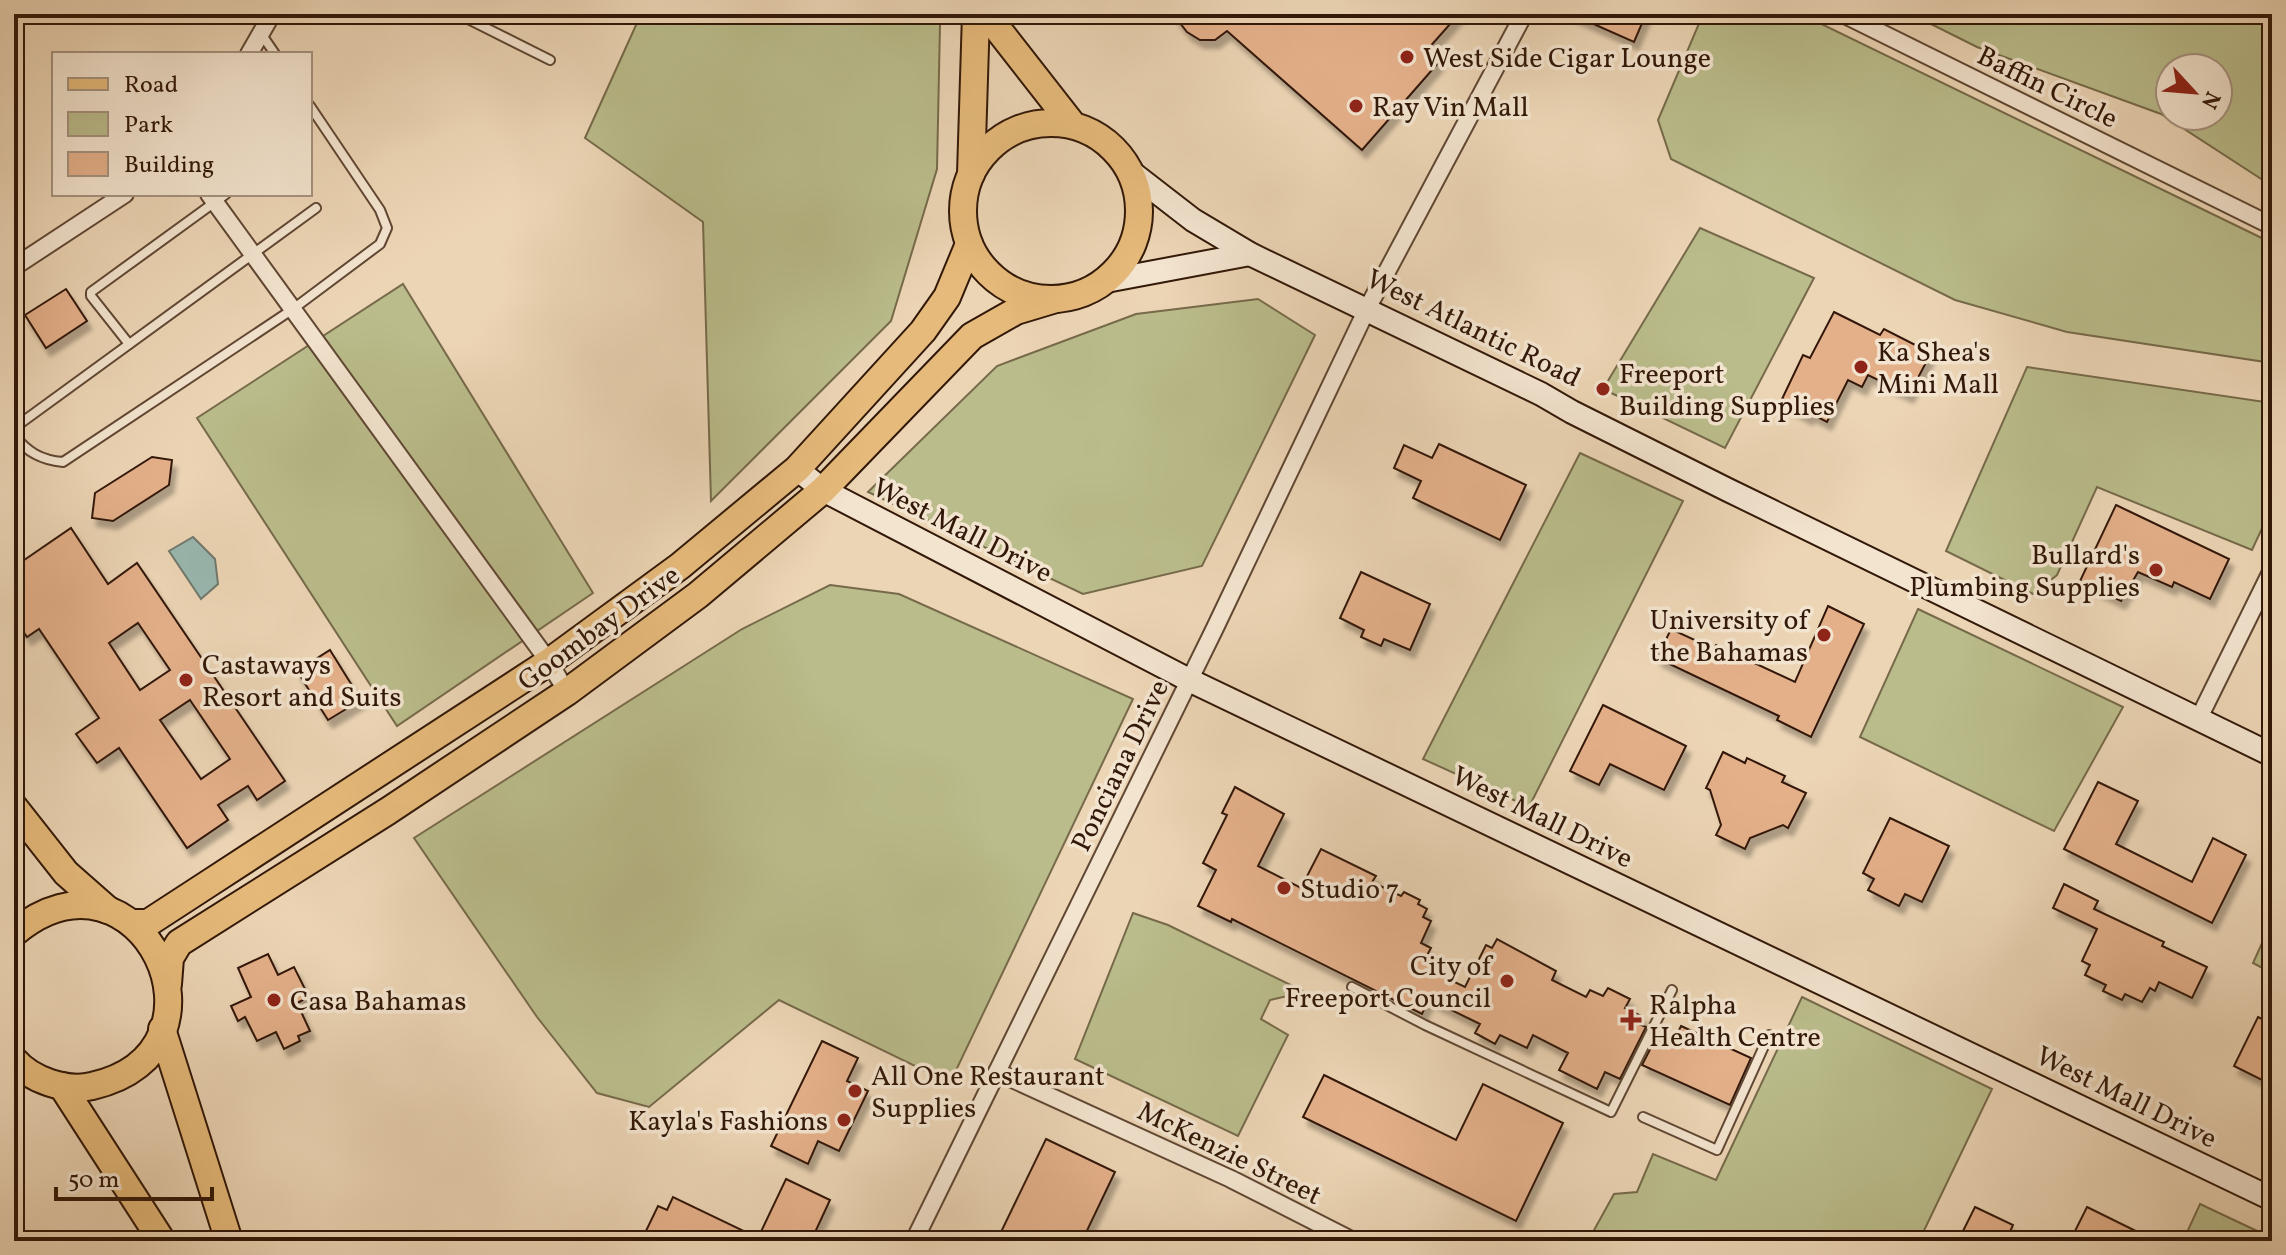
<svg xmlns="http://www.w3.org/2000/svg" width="2286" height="1255" font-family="Vollkorn,serif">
	<defs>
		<filter id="shadow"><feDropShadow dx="4.5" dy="8" stdDeviation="2" flood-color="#0004"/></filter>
	</defs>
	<rect width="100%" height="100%" fill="#ecd5b5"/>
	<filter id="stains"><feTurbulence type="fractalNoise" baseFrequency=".0025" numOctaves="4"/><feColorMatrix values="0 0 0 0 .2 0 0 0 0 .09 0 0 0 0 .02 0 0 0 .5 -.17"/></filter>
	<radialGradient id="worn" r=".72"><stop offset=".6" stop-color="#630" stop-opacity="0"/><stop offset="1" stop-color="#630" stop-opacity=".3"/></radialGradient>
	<g fill="#babc8b" stroke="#766a4a" stroke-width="2" fill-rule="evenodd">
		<polygon points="641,14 936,14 940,25 937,169 891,321 711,501 703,222 585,138"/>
		<polygon points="1703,14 1801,14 2272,243 2272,363 2067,332 1955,300 1671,159 1658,120"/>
		<path d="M1911 14H2272V186L2161 114 1977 47ZM2218 68V116H2170V68Z"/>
		<polygon points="1700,228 1814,278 1725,448 1603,389"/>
		<polygon points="403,284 593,593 397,726 197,418"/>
		<polygon points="1258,299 1315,335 1202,566 1083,594 868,492 997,366 1136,314"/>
		<polygon points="2027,367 2272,403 2272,507 2252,550 2097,487 2057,575 2033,594 1946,551"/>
		<polygon points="1580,453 1683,501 1529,807 1423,759"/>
		<polygon points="830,585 899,594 1133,699 950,1083 779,1000 649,1107 597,1093 537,1017 414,838 742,629"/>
		<polygon points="1918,609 2123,707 2054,831 1860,737"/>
		<polygon points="1133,913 1168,925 1305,992 1270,1000 1261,1019 1288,1035 1238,1136 1075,1059"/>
		<polygon points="2272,921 2272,973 2253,963"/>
		<polygon points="1802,997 1992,1089 1919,1241 1588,1241 1614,1194 1637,1192 1653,1154 1716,1180"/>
		<polygon points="2200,1204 2272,1238 2272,1241 2183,1241"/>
	</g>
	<polygon fill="#99b8b1" stroke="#70786d" stroke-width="2" points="193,537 215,559 218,584 201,599 169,551"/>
	<g fill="#e4b08a" stroke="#321808" stroke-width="2" fill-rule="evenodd" filter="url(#shadow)">
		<polygon points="1173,14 1459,14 1427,50 1439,62 1362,150 1227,31 1215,40 1200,40 1187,32"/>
		<polygon points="1571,14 1646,14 1634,42"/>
		<polygon points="66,289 87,321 46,348 25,315"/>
		<polygon points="1834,312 1880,335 1884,329 1931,353 1909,395 1868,375 1862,387 1848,380 1827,422 1810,413 1808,417 1790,407 1792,404 1782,399 1803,355 1810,358"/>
		<polygon points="1439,444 1526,485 1500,540 1413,498 1421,481 1394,468 1404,445 1432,458"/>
		<polygon points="152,457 172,460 169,485 113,521 92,518 95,493"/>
		<polygon points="2116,505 2229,559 2210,599 2174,582 2172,587 2138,572 2121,601 2080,581"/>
		<path d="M71 528 108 584 137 563 285 781 257 800 248 786 218 805 228 820 187 848 119 748 97 763 76 734 99 718 39 629 27 637 14 618V567ZM138 623 170 670 140 690 109 643ZM190 700 230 759 201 779 160 720Z"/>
		<polygon points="1361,572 1430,604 1410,650 1384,639 1381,646 1361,637 1364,630 1340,618"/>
		<polygon points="1828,606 1864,624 1811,737 1777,720 1779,716 1657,658 1671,629 1714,649 1716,645 1795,682"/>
		<polygon points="330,650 361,700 328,720 297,671"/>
		<polygon points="1603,705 1686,746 1664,790 1610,764 1599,785 1570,771"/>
		<polygon points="1723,752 1745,763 1747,758 1785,776 1782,782 1806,793 1788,828 1783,825 1750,838 1745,849 1716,835 1721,825 1710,790 1706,788"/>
		<polygon points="2098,782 2138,801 2116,844 2192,882 2213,838 2246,855 2212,923 2064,849"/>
		<polygon points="1235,787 1284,814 1258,866 1301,888 1321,849 1376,876 1372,882 1401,896 1404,892 1420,900 1418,904 1427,909 1423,917 1431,921 1421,943 1431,948 1425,959 1436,965 1433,972 1465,987 1486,945 1492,948 1497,939 1556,971 1552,980 1586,997 1590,990 1603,996 1608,988 1630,999 1625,1008 1643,1017 1639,1024 1646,1027 1620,1079 1605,1072 1597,1089 1559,1070 1568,1053 1533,1035 1527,1048 1500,1035 1495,1044 1475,1033 1480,1024 1429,999 1422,1014 1232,919 1231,922 1198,906 1216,870 1203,863 1227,815 1222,813"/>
		<polygon points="1890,818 1949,846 1922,902 1905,894 1899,906 1868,890 1874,879 1863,873"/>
		<polygon points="2064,884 2098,901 2094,909 2164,942 2162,946 2207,967 2192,998 2159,982 2155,991 2150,988 2142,1002 2125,994 2122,1000 2103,991 2106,985 2085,975 2090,965 2082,961 2097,929 2053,908"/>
		<polygon points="268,954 278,975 294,967 309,997 297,1003 310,1031 298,1036 300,1041 284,1049 276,1032 257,1041 245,1017 238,1021 231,1006 251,997 238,968"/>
		<polygon points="2258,1017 2272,1024 2272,1085 2234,1066"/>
		<polygon points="1681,1026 1751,1058 1730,1105 1642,1065 1658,1034 1673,1042"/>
		<polygon points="822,1041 858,1058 847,1081 868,1091 839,1151 818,1141 808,1164 771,1146"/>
		<polygon points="1324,1075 1456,1140 1483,1084 1563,1123 1516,1221 1303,1117"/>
		<polygon points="1046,1139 1115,1172 1082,1241 1019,1241 1001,1232"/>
		<polygon points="786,1179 830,1200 811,1241 657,1241 644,1235 658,1206 667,1210 673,1197 758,1238"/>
		<polygon points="1975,1207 2013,1225 2006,1241 1958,1241"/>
		<polygon points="2087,1207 2156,1241 2086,1241 2073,1235"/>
	</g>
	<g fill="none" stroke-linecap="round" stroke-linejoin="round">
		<defs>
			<g id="lane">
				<polyline points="458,14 550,60"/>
				<polyline points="262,35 275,54"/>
				<polyline points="129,344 91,296 91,292 226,194"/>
				<polyline points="14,428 316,208"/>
				<path d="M14 435C27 452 41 460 63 462L293 309 380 244 387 228 380 210 310 106"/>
				<polyline points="1352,987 1425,1025 1611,1112 1672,990"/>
				<polyline points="1643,1117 1717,1150 1769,1035"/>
			</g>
			<g id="street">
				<polyline points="1843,14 2272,226"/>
				<polyline points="249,54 272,14"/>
				<polyline points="209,194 549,662 567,692"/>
				<polyline points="14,267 125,194"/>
				<polyline points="2198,720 2272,570"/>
				<polyline points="997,1072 1231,1179 1353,1241"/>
				<polyline points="914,1241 1214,630 1367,309 1524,14"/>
			</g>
			<g id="secondary">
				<polyline points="1131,172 1193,220 1250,254 1541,394 1572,412 1728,490 2272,755"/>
				<polyline points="1106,281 1250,254"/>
				<polyline points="797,469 823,490 1189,680 2272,1199"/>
			</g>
			<g id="primary">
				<polyline points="986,14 1072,124"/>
				<circle cx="1051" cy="211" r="88"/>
				<polyline points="971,174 976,14"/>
				<polyline points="14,807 66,873 108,910"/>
				<polyline points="132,923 148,923 208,884 549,662 680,566 797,469 923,331 947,297 969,244"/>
				<path d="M14 933C139 828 246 1051 92 1086 66 1092 31 1080 14 1060"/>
				<polyline points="168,984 170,958 179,943 388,811 567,692 698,595 823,490 972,336 1016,311 1056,299"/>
				<polyline points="162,1029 229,1241"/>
				<polyline points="62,1086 162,1241"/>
			</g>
		</defs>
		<use href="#lane" stroke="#604733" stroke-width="12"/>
		<use href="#street" stroke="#604733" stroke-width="20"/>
		<use href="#secondary" stroke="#321808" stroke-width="26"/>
		<use href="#primary" stroke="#321808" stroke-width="30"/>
		<use href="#lane" stroke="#f3e4cf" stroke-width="8"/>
		<use href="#street" stroke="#f3e4cf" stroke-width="16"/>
		<use href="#secondary" stroke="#f3e4cf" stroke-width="22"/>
		<use href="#primary" stroke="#e6ba7a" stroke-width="26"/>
	</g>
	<g fill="#8f2418" stroke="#f3e4cf" stroke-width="3">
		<circle cx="1407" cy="57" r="8"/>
		<circle cx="1356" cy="106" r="8"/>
		<circle cx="1861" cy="367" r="8"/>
		<circle cx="1603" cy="389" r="8"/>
		<circle cx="2156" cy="570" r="8"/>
		<circle cx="1824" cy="635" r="8"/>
		<circle cx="186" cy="680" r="8"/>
		<circle cx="1284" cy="888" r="8"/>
		<circle cx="1507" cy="981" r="8"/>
		<circle cx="274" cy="1000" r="8"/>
		<path d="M1627 1008h8v8h8v8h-8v8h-8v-8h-8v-8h8z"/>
		<circle cx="855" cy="1091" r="8"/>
		<circle cx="844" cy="1120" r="8"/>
	</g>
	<g text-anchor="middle" stroke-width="7" stroke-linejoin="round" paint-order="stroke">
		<g font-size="28" fill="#321808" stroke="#f3e4cf" text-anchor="start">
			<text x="1423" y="67">West Side Cigar Lounge</text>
			<text x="1372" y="116">Ray Vin Mall</text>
			<text x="1877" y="361">Ka Shea's<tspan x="1877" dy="32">Mini Mall</tspan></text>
			<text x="1619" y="383">Freeport<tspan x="1619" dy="32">Building Supplies</tspan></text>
			<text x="2140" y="564" text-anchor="end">Bullard's<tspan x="2140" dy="32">Plumbing Supplies</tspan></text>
			<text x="1808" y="629" text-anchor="end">University of<tspan x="1808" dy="32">the Bahamas</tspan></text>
			<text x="202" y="674">Castaways<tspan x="202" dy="32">Resort and Suits</tspan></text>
			<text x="1300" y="898">Studio 7</text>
			<text x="1491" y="975" text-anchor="end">City of<tspan x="1491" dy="32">Freeport Council</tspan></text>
			<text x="290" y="1010">Casa Bahamas</text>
			<text x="1649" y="1014">Ralpha<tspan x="1649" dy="32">Health Centre</tspan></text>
			<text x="871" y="1085">All One Restaurant<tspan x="871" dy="32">Supplies</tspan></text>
			<text x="828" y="1130" text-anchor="end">Kayla's Fashions</text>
		</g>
		<g font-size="28" fill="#321808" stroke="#f3e4cf">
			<text transform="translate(2048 86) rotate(26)" y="10">Baffin Circle</text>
			<text transform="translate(1474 327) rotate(26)" y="10">West Atlantic Road</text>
			<text transform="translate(963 529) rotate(27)" y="10">West Mall Drive</text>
			<text transform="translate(598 627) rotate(-36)" y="10">Goombay Drive</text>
			<text transform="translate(1119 765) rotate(-64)" y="10">Ponciana Drive</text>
			<text transform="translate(1543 816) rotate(26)" y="10">West Mall Drive</text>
			<text transform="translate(2127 1096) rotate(26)" y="10">West Mall Drive</text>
			<text transform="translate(1230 1152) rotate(26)" y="10">McKenzie Street</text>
		</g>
	</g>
	<rect width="2286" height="1255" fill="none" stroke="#ecd5b5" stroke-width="48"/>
	<rect x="16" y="16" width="2254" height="1223" fill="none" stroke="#321808" stroke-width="4"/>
	<rect x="24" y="24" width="2238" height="1207" fill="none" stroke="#321808" stroke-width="2"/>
	<rect x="52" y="52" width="260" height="144" fill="#f3e4cf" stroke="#a6927f" stroke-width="2"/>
	<rect x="68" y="78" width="40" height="12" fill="#e6ba7a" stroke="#a6927f" stroke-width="2"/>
	<text x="124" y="92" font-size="24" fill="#321808">Road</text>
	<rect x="68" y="112" width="40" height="24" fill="#babc8b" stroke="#a6927f" stroke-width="2"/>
	<text x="124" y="132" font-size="24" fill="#321808">Park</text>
	<rect x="68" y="152" width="40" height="24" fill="#e4b08a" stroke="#a6927f" stroke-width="2"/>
	<text x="124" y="172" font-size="24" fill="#321808">Building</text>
	<g transform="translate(2194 92) rotate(116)"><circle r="38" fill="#f3e4cf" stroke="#a6927f" stroke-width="2"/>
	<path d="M0-6L14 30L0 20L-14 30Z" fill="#8f2418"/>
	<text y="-12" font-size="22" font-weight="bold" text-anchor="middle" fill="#321808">N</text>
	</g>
	<path d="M56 1187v12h156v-12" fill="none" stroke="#321808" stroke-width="4"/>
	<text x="68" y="1187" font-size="24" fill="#321808" stroke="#f3e4cf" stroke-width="6" paint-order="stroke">50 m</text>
	<rect width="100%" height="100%" filter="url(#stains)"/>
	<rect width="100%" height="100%" fill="url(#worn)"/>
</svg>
